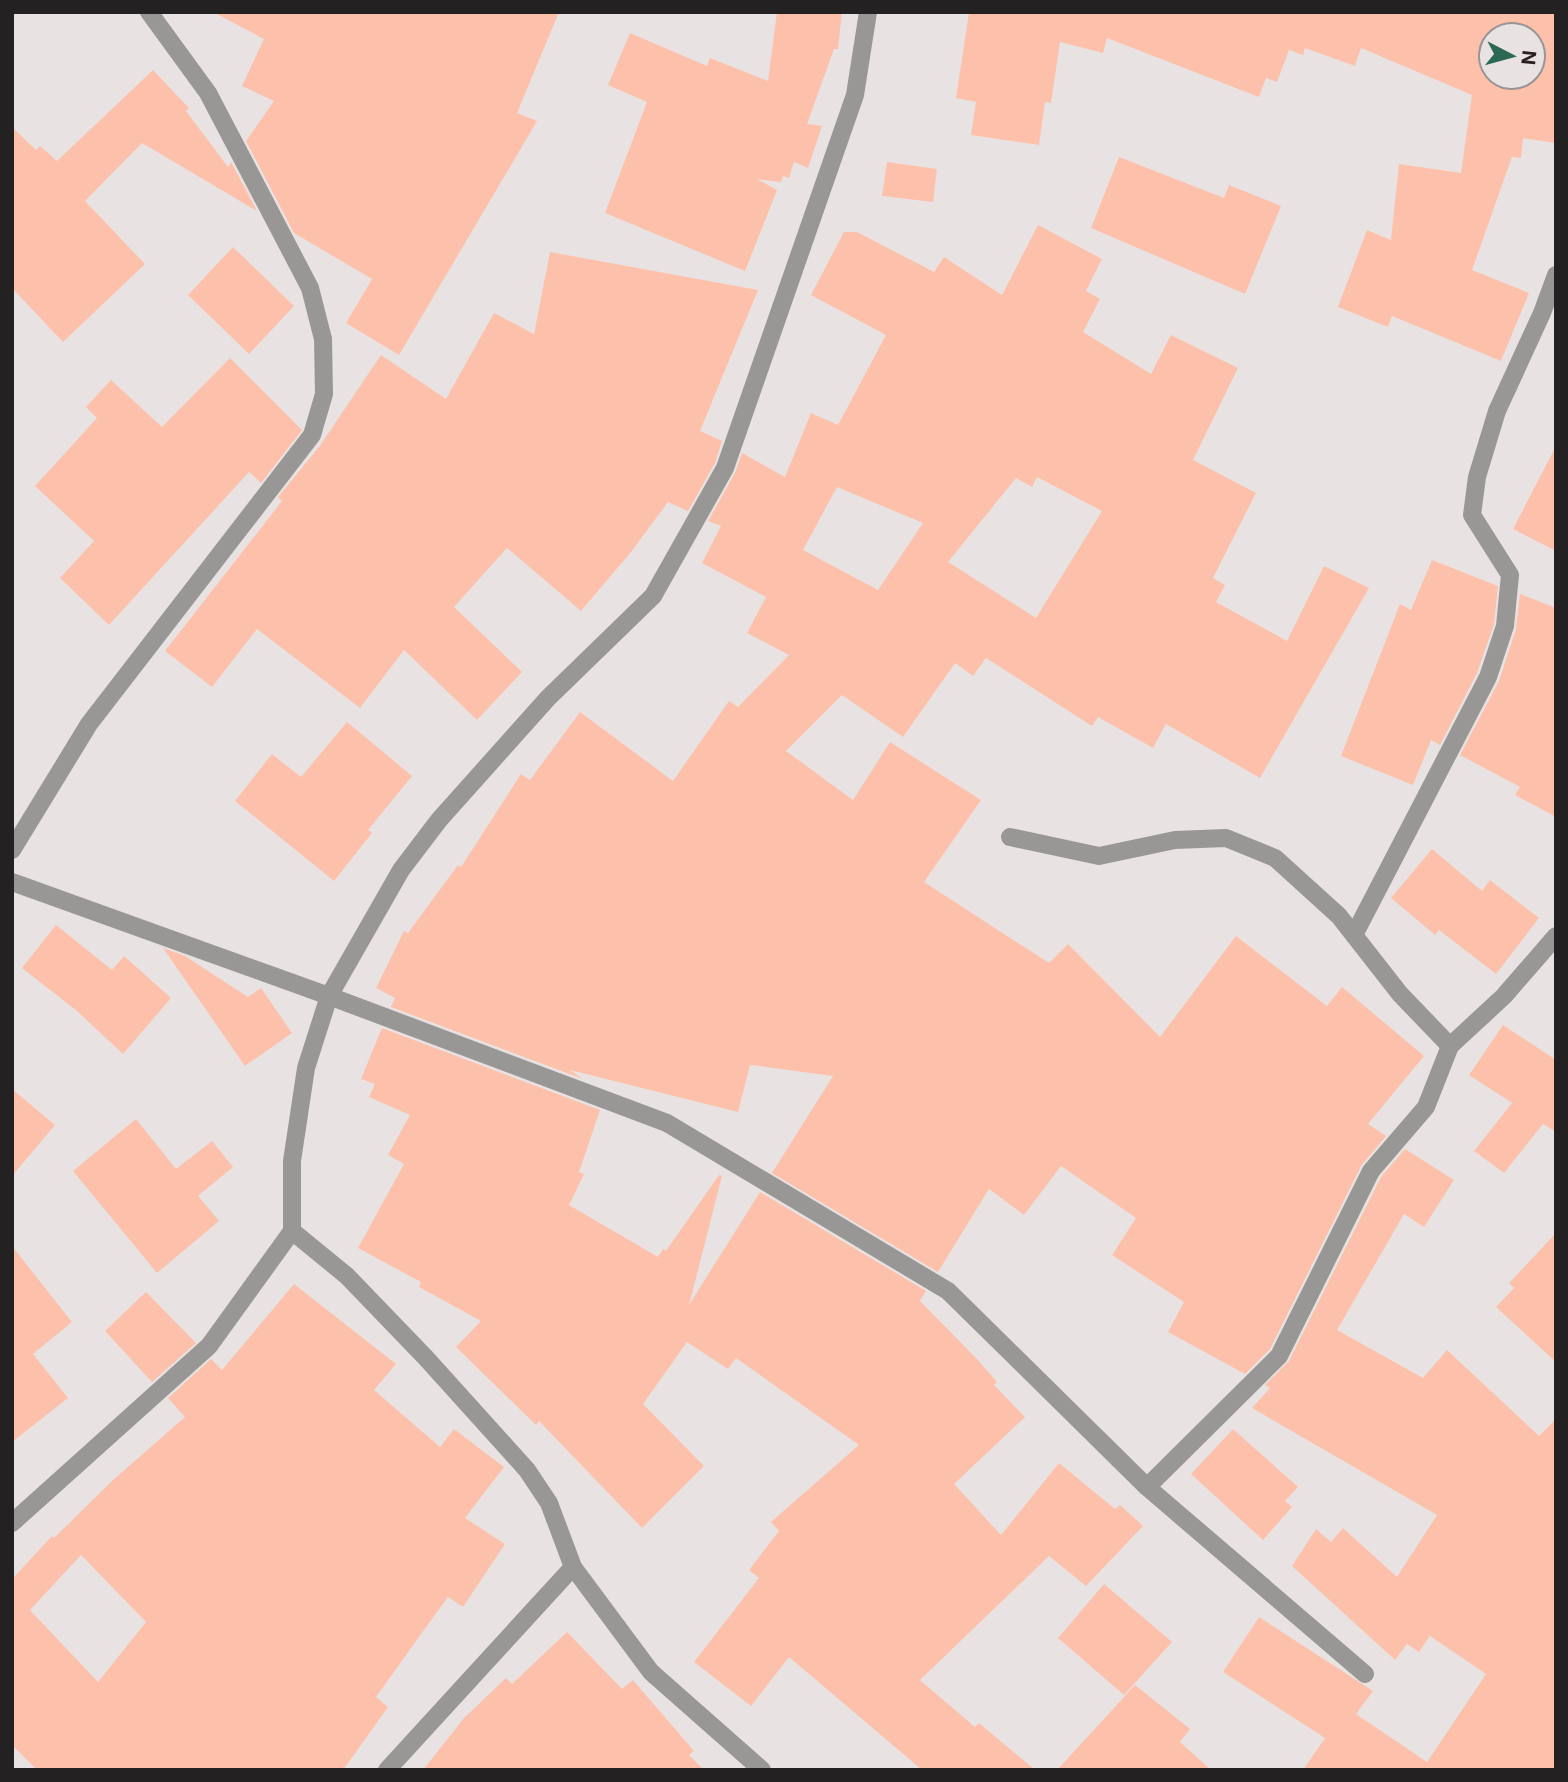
<svg xmlns="http://www.w3.org/2000/svg" width="1568" height="1782" font-family="Inter,sans-serif">
	<rect width="100%" height="100%" fill="#e8e3e2"/>
	<g fill="#fdc1ab" fill-rule="evenodd">
		<polygon points="213,12 559,12 517,113 537,121 399,355 346,323 372,279 294,233 246,141 274,101 242,86 264,39"/>
		<polygon points="777,12 842,12 838,49 834,49 807,124 822,126 808,168 794,162 789,178 783,176 781,182 757,179 777,190 745,271 605,213 647,102 608,85 630,33 707,66 710,58 768,81"/>
		<path d="M969 12H1556V143L1523 138 1521 158 1512 157 1472 270 1529 293 1501 361 1392 316 1388 327 1338 307 1367 230 1391 240 1399 164 1461 173 1472 95 1361 48 1355 66 1305 48 1303 55 1289 50 1277 82 1266 78 1259 97 1107 38 1103 53 1060 42 1051 103 1045 102 1039 145 971 135 976 102 956 98ZM1491 35H1533V77H1491Z"/>
		<polygon points="153,70 189,108 186,111 228,167 231,162 257,211 142,143 85,201 145,264 63,342 12,288 12,127 36,150 40,146 57,161"/>
		<polygon points="1119,157 1224,198 1229,185 1281,206 1245,294 1091,228"/>
		<polygon points="887,162 937,169 933,202 882,196"/>
		<path d="M1038 225 1102 259 1086 291 1100 299 1083 332 1151 374 1171 335 1238 368 1193 460 1256 493 1213 578 1225 585 1216 602 1287 641 1324 566 1369 588 1260 778 1166 724 1153 748 1098 717 1092 726 986 658 973 676 955 663 903 737 842 695 786 751 853 800 890 742 981 800 924 882 1049 963 1068 944 1160 1037 1236 936 1327 1006 1342 987 1424 1056 1368 1124 1386 1136 1361 1166 1270 1349 1245 1374 1168 1332 1184 1302 1112 1255 1136 1218 1061 1166 1024 1215 989 1189 938 1272 772 1173 833 1076 750 1065 738 1112 570 1070 583 1079 391 1007 395 998 376 988 404 931 408 933 458 865 461 867 521 774 530 780 580 712 673 781 729 701 738 707 789 655 747 633 766 597 702 563 721 526 708 521 735 473 742 453 785 477 811 413 838 425 886 335 811 295 844 232H857L934 272 944 257 1002 295ZM1037 477 1102 511 1036 618 948 562 1016 478 1032 487ZM837 487 923 523 878 590 803 550Z"/>
		<polygon points="233,247 294,306 249,354 188,295"/>
		<polygon points="550,252 758,290 700,431 722,441 715,463 688,511 668,502 631,552 581,611 507,548 454,607 522,672 477,720 404,650 360,708 257,629 212,687 165,651 282,501 278,497 319,447 381,355 446,399 494,313 534,334"/>
		<polygon points="230,358 302,430 261,483 249,472 109,625 60,578 94,541 35,486 97,418 86,407 111,380 162,427"/>
		<polygon points="1556,446 1556,551 1513,529"/>
		<polygon points="1432,560 1498,586 1494,624 1477,673 1440,745 1431,740 1413,785 1341,756 1400,604 1411,610"/>
		<polygon points="1520,594 1556,608 1556,817 1515,795 1520,787 1460,755 1499,681 1516,629"/>
		<polygon points="347,722 412,776 368,830 372,833 334,881 235,801 272,754 301,777"/>
		<polygon points="1432,849 1482,891 1490,880 1539,918 1496,974 1439,930 1435,935 1391,898"/>
		<polygon points="56,925 112,970 124,956 171,998 123,1054 77,1011 22,968"/>
		<polygon points="163,948 185,956 248,997 261,988 292,1033 245,1066"/>
		<polygon points="1503,1025 1556,1060 1556,1132 1543,1124 1504,1173 1474,1151 1512,1103 1469,1075"/>
		<polygon points="382,1028 600,1110 579,1172 584,1174 569,1205 658,1257 663,1249 666,1251 719,1175 722,1176 689,1305 760,1192 926,1291 920,1301 978,1360 997,1382 994,1385 1025,1417 954,1484 1001,1535 1059,1463 1115,1509 1120,1505 1143,1526 1086,1586 1049,1556 920,1680 975,1727 979,1723 1035,1770 922,1770 789,1657 751,1706 694,1662 759,1578 749,1570 779,1531 771,1522 859,1445 736,1358 728,1369 687,1342 643,1404 704,1466 642,1528 539,1421 536,1425 456,1347 481,1321 419,1287 421,1282 358,1248 404,1164 388,1155 410,1115 369,1097 375,1084 361,1079"/>
		<polygon points="12,1089 55,1125 12,1176"/>
		<polygon points="136,1119 176,1169 212,1141 233,1167 198,1196 219,1221 157,1273 73,1171"/>
		<polygon points="1405,1149 1454,1180 1424,1227 1404,1214 1337,1330 1423,1378 1447,1350 1539,1436 1556,1419 1556,1770 1303,1770 1325,1738 1223,1672 1259,1617 1373,1691 1356,1714 1427,1762 1486,1674 1430,1636 1419,1652 1407,1644 1395,1660 1292,1566 1316,1529 1331,1542 1343,1528 1397,1577 1437,1515 1252,1408 1270,1388 1265,1385 1289,1361 1381,1177"/>
		<polygon points="1556,1233 1556,1362 1496,1307 1514,1288 1509,1283"/>
		<polygon points="12,1246 72,1322 33,1354 68,1398 12,1442"/>
		<path d="M294 1284 396 1364 374 1390 440 1447 454 1429 504 1467 465 1518 505 1544 463 1607 448 1597 429 1623 376 1697 388 1707 343 1770H37L12 1745V1579L52 1536 54 1538 113 1480 185 1417 168 1398 211 1359 222 1370ZM81 1555 146 1622 98 1682 30 1610Z"/>
		<polygon points="146,1292 196,1343 152,1382 105,1331"/>
		<polygon points="1233,1429 1298,1487 1285,1501 1292,1507 1263,1540 1191,1474"/>
		<polygon points="1104,1584 1172,1642 1124,1695 1058,1638"/>
		<polygon points="567,1632 622,1689 633,1680 694,1751 689,1755 704,1770 423,1770 464,1718 506,1678 512,1684"/>
		<polygon points="1135,1685 1190,1729 1180,1742 1211,1770 1057,1770"/>
	</g>
	<g fill="none" stroke-linecap="round" stroke-linejoin="round">
		<g stroke="#999796" stroke-width="18">
			<polyline points="1010,837 1099,856 1175,840 1226,838 1275,858 1339,916 1400,994 1450,1046"/>
			<polyline points="12,850 89,724 312,435 324,394 323,339 310,288 208,93 149,12"/>
			<polyline points="12,882 329,996 667,1123 948,1291 1147,1487 1365,1674"/>
			<polyline points="1354,935 1488,677 1505,626 1510,575 1472,515 1477,477 1497,411 1542,313 1556,275"/>
			<polyline points="292,1231 347,1276 426,1358 527,1470 549,1503 573,1567 651,1672 762,1770"/>
			<polyline points="1147,1487 1279,1356 1371,1171 1426,1107 1450,1046 1504,996 1556,936"/>
			<polyline points="12,1523 209,1346 292,1231 292,1161 306,1068 329,996 401,870 439,820 548,698 653,596 725,468 855,95 868,12"/>
			<polyline points="387,1770 573,1567"/>
		</g>
	</g>
	<rect width="1568" height="1782" fill="none" stroke="#232121" stroke-width="28"/>
	<g transform="translate(1512 56) rotate(96)"><circle r="33" fill="#e8e3e2" stroke="#999595" stroke-width="2"/>
	<path d="M0-5L12 26L0 18L-12 26Z" fill="#2b6955"/>
	<text y="-10" font-size="19" font-weight="bold" text-anchor="middle" fill="#232121">N</text>
	</g>
</svg>
